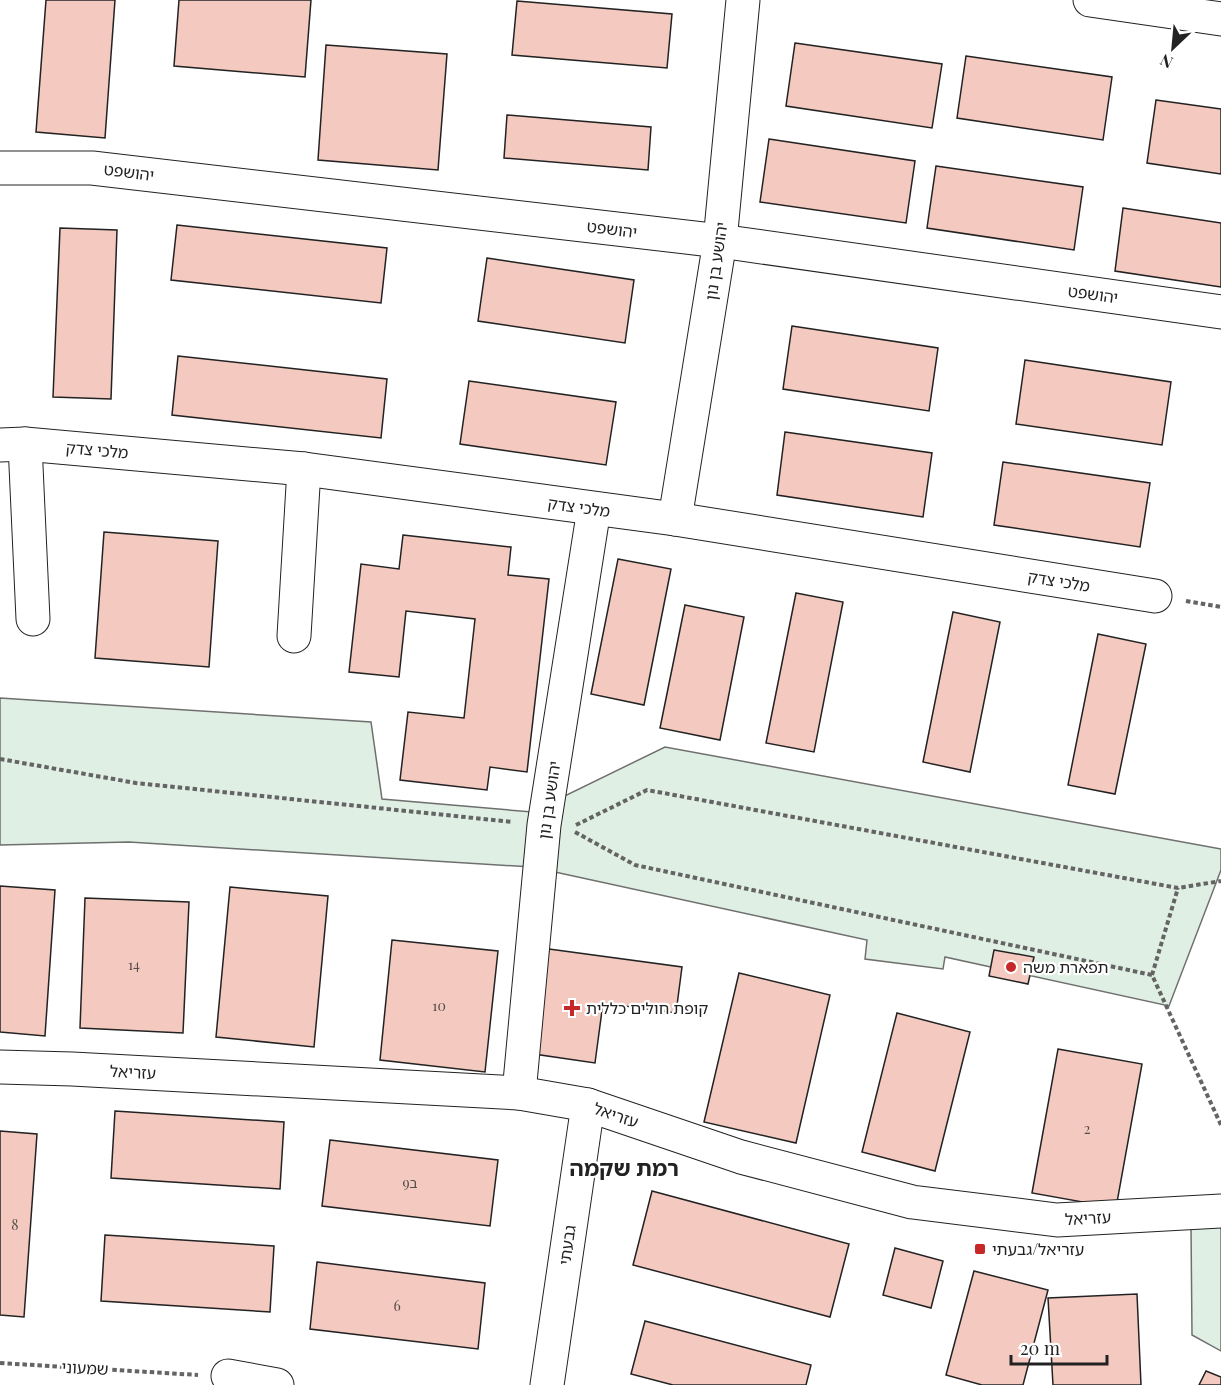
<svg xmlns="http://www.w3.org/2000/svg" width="1221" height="1385" font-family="'Playfair Display','Noto Sans Hebrew',serif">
	<rect width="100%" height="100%" fill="#fff"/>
	<g fill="#e0efe3" stroke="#6f6f6f" stroke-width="1.5">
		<polygon points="0,698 371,722 382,799 532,812 665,747 1221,849 1221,870 1169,1006 945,957 943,969 865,959 867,940 532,867 129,842 0,845"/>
		<polygon points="1221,1223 1221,1351 1192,1335 1191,1227"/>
	</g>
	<g fill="#f3c9c0" stroke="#222" stroke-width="1.5">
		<polygon points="46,0 115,0 105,138 36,132"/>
		<polygon points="179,0 311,0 305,77 174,66"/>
		<polygon points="517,1 672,14 667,68 512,55"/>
		<polygon points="795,43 942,64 932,128 786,106"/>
		<polygon points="326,45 447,54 438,170 318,160"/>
		<polygon points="966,56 1112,77 1103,140 957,118"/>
		<polygon points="1156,100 1221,109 1221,174 1147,163"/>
		<polygon points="507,115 651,127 648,170 504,158"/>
		<polygon points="769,139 915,161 906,223 760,202"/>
		<polygon points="936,166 1083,187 1074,250 927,228"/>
		<polygon points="1123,208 1221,223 1221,287 1115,271"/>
		<polygon points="177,225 387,248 381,303 171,280"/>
		<polygon points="60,228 117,230 111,399 53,397"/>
		<polygon points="487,258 634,280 625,343 478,321"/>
		<polygon points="792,326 938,348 929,411 783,389"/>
		<polygon points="178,356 387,379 381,438 172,415"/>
		<polygon points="1025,360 1171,382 1162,445 1016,424"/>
		<polygon points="469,381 616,402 606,465 460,444"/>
		<polygon points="785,432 932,453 923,517 777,495"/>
		<polygon points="1003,462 1150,483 1140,547 994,525"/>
		<polygon points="104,532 218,541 209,667 95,658"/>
		<polygon points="403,535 511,547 508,575 549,579 527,772 490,767 487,790 400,780 408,712 464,718 475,619 406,611 399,677 349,672 361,564 399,569"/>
		<polygon points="618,559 671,569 644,705 591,694"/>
		<polygon points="796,593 843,602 814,752 766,743"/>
		<polygon points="685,605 744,617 720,740 660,728"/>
		<polygon points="953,612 1000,622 970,772 923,762"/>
		<polygon points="1098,634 1146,644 1115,794 1068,785"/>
		<polygon points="0,886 55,890 45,1036 0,1032"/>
		<polygon points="230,887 328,896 314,1047 216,1037"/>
		<polygon points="85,898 189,902 183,1033 80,1028"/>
		<polygon points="392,940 498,951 485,1072 380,1060"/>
		<polygon points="549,949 682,967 676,1013 603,1003 595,1063 534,1054"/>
		<polygon points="994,950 1034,957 1028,984 989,976"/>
		<polygon points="739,973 830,995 796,1143 704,1122"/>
		<polygon points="897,1013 970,1032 935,1171 862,1152"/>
		<polygon points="1058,1049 1142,1064 1116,1208 1032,1193"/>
		<polygon points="115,1111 284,1122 280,1189 111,1178"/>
		<polygon points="0,1131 37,1134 24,1317 0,1315"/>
		<polygon points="330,1140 498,1160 490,1226 322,1206"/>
		<polygon points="652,1191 849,1244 830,1317 633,1265"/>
		<polygon points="105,1235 274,1246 270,1312 101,1301"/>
		<polygon points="895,1248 943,1261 931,1308 883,1295"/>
		<polygon points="317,1262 485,1283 478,1349 310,1329"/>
		<polygon points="974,1271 1048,1290 1023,1385 982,1385 946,1375"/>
		<polygon points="1137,1294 1141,1385 1053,1385 1048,1298"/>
		<polygon points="645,1321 811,1365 806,1385 673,1385 631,1374"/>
		<polygon points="1206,1371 1221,1377 1221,1385 1199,1385"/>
	</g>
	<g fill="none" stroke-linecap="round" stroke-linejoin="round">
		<defs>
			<g id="minor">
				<polyline points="1090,0 1221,19"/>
				<polyline points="0,168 92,168 720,241 1221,312"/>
				<polyline points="25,444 33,619"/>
				<polyline points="0,445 25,444 304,469 675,519 1155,596"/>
				<polyline points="675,519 720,241 743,0"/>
				<polyline points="294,636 304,469"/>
				<polyline points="0,1067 72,1069 519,1093 588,1105 741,1157 912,1202 1057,1220 1221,1211"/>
				<polyline points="519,1093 544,825 594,509"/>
				<polyline points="228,1376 277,1385"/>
				<polyline points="547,1385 588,1105"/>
			</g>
		</defs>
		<use href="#minor" stroke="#222" stroke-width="35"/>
		<g stroke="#646464" stroke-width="4" stroke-dasharray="4.5 3" stroke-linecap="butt">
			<polyline points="1186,601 1221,607"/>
			<polyline points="0,759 136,783 513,822"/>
			<polyline points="576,825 647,790 1178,888 1221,881"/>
			<polyline points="575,832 635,865 1152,975 1221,1125"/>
			<polyline points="1152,975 1178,888"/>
			<polyline points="0,1363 198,1375"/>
		</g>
		<use href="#minor" stroke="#fff" stroke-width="33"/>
	</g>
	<g fill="#c62828" stroke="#fff" stroke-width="2">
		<circle cx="1011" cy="967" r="6"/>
		<path d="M569 999h6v6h6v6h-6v6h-6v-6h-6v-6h6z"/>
		<rect x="974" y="1243" width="12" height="12" rx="3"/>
	</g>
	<g text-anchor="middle" stroke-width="4.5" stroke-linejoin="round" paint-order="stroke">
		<g font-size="14" fill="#564c4a">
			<text x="134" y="970">14</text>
			<text x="439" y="1011">10</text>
			<text x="1087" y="1134">2</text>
			<text x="410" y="1188">9ב</text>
			<text x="15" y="1230">8</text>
			<text x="397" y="1311">6</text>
		</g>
		<g font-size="16" fill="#222" stroke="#fff">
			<text transform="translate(129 172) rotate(7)" y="6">יהושפט</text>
			<text transform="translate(612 229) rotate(7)" y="6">יהושפט</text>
			<text transform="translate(716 261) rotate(-82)" y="6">יהושע בן נון</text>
			<text transform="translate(1093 294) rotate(8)" y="6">יהושפט</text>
			<text transform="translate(97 450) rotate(5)" y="6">מלכי צדק</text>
			<text transform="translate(579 507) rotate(8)" y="6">מלכי צדק</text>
			<text transform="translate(1059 581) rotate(9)" y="6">מלכי צדק</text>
			<text transform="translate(549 800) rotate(-82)" y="6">יהושע בן נון</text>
			<text transform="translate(133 1072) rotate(3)" y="6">עזריאל</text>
			<text transform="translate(616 1115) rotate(19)" y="6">עזריאל</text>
			<text transform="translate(1088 1218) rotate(-3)" y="6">עזריאל</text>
			<text transform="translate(567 1245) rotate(-82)" y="6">גבעתי</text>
			<text transform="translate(85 1368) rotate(3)" y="6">שמעוני</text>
		</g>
		<g font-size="16" fill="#222" stroke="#fff" text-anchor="start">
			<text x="1023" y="973">תפארת משה</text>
			<text x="586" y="1014">קופת חולים כללית</text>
			<text x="992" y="1255">עזריאל/גבעתי</text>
		</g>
		<g font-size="22" font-weight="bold" fill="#222" stroke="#fff">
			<text x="624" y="1176">רמת שקמה</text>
		</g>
	</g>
	<g transform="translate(1173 48) rotate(206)" stroke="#ffffff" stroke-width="4.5" paint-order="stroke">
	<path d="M0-4.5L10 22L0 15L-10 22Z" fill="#222222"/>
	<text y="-9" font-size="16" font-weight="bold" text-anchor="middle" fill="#222222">N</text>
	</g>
	<path d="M1011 1355v9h96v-9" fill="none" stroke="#222222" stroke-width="3"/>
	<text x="1020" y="1355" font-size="18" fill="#222222" stroke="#ffffff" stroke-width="4.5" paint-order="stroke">20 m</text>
</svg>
